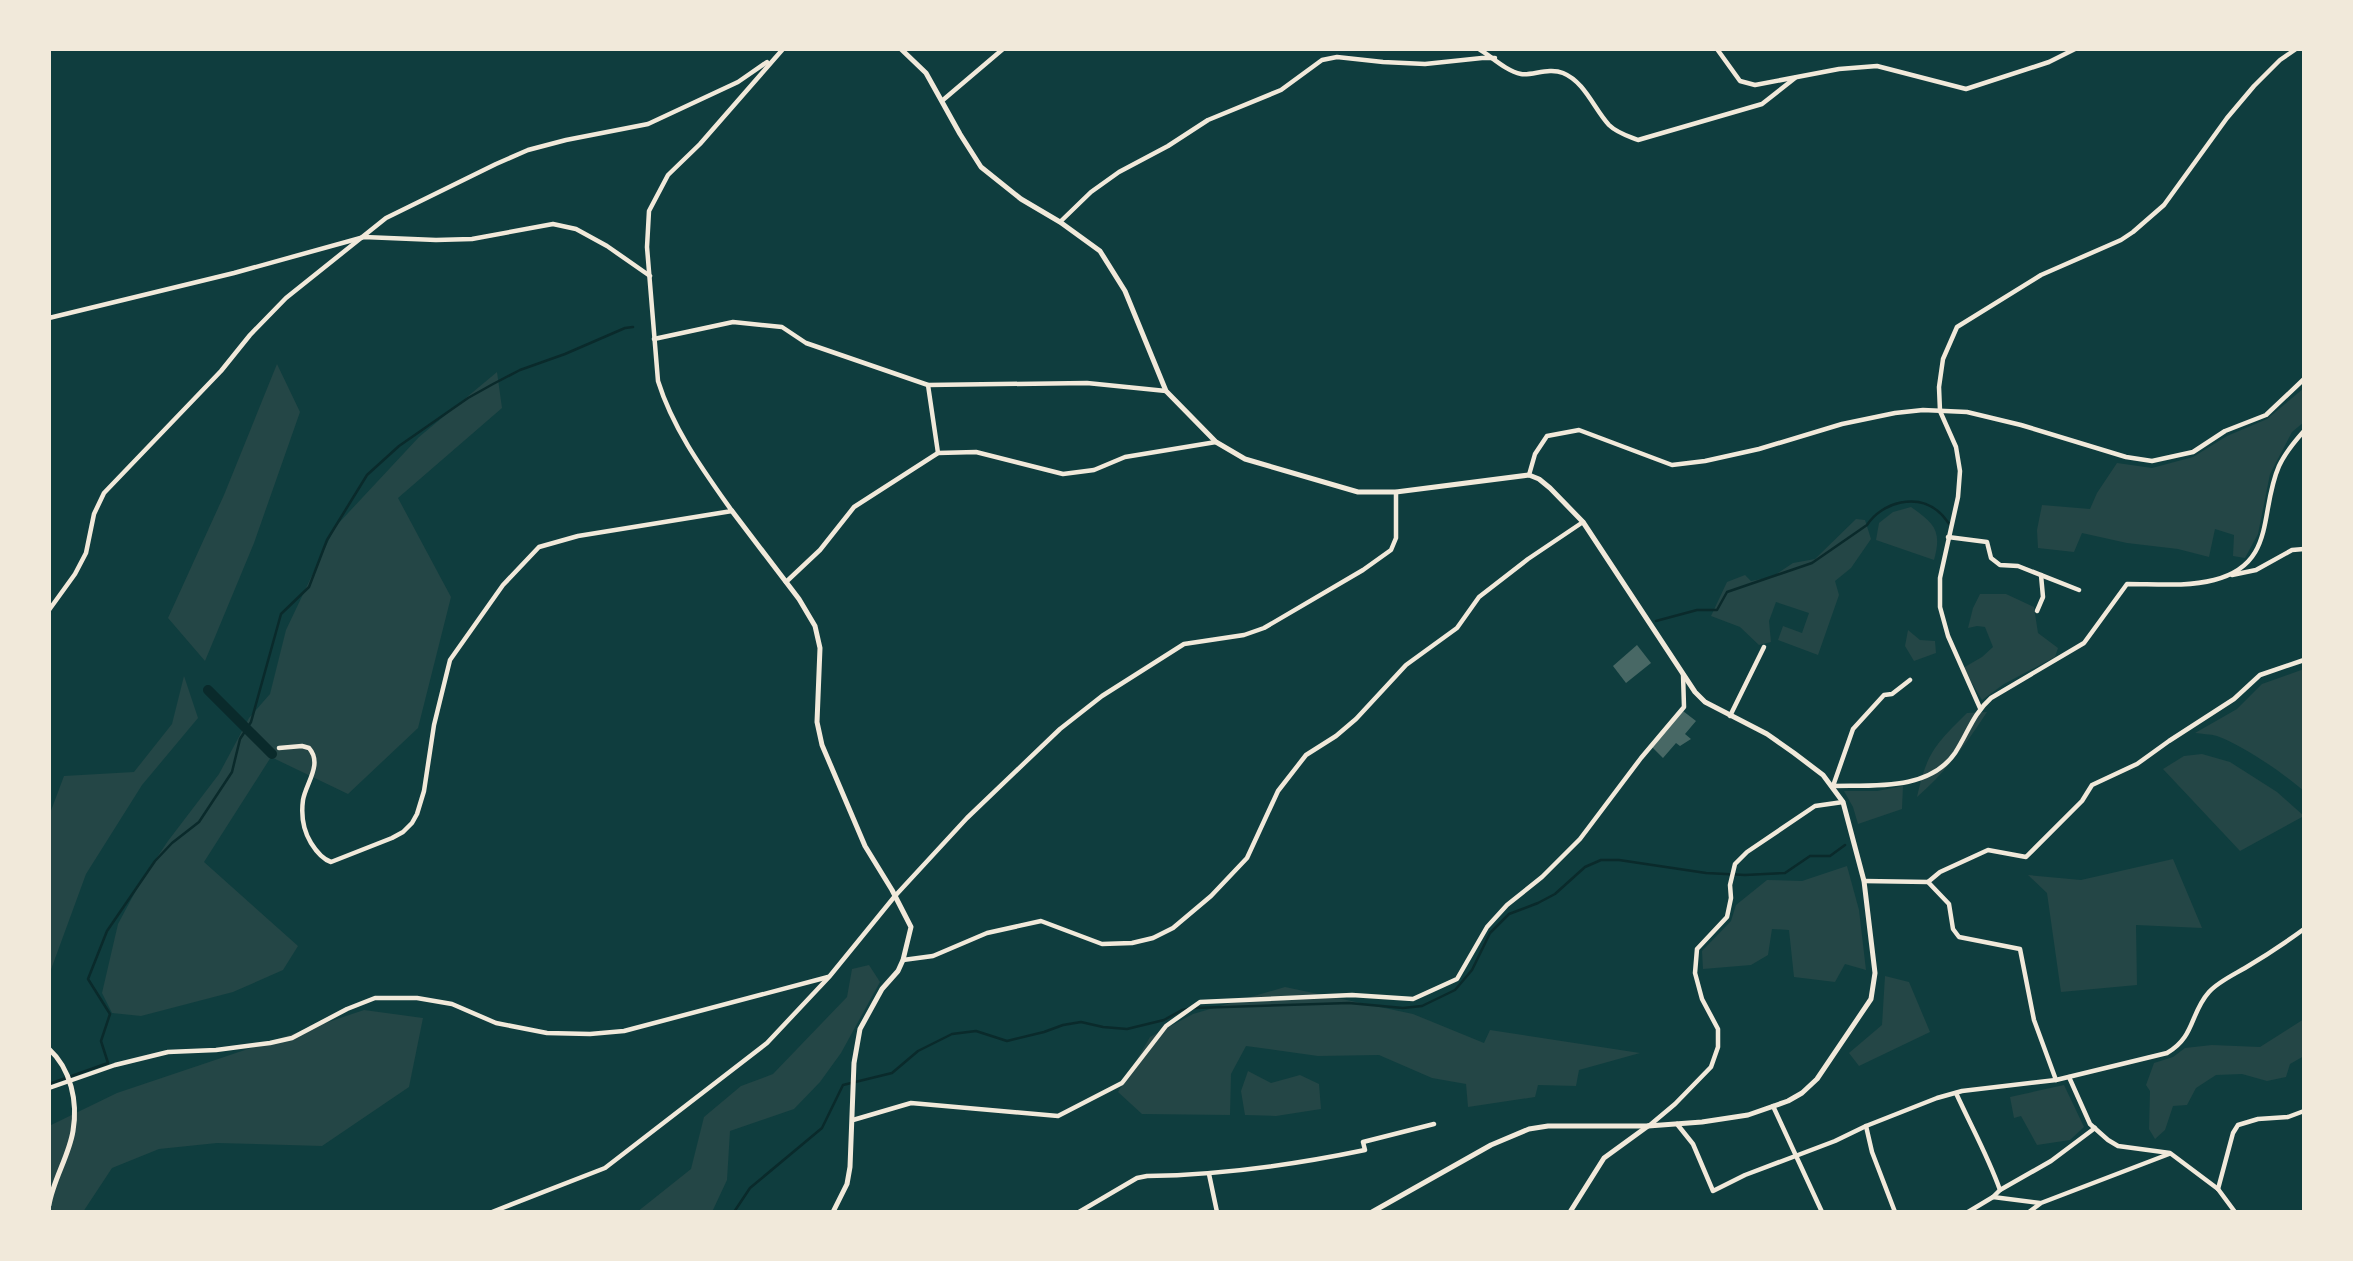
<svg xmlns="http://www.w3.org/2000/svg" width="2353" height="1261" font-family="'Golos Text',sans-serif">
	<rect width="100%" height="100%" fill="#0f3d3e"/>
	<g fill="#244646">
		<polygon points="277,364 300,412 254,543 205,661 168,618 224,495"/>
		<polygon points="497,372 502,408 398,498 451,597 418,728 348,794 271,757 204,862 298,946 283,970 233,992 141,1016 112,1013 102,993 118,924 141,881 168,841 219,774 249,718 270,694 286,630 335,527 419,437"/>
		<polygon points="2304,388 2304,422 2292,432 2270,474 2258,534 2245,558 2233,556 2234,535 2215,529 2209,557 2178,549 2127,543 2082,533 2074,552 2038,548 2037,530 2042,505 2090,509 2097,493 2117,463 2152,468 2193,457 2227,436 2267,419"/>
		<path d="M1911 507C1935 524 1942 531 1934 560L1876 540 1879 523 1893 512Z"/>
		<polygon points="1856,519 1865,520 1871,539 1851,568 1835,581 1839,595 1818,655 1778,640 1783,626 1802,633 1809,613 1776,602 1769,621 1771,642 1759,645 1740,627 1711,616 1727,582 1745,575 1751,581 1772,577 1793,563 1815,559"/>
		<polygon points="1980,594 2006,594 2034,607 2038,633 2058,648 2055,657 2004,684 1982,700 1963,668 1982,657 1993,647 1985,627 1977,626 1968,628 1973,608"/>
		<polygon points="1908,630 1920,640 1935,641 1936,653 1914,661 1905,646"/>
		<path d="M2304 669V791C2283 773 2244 746 2217 736 2210 734 2202 734 2195 733L2237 709 2262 684Z"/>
		<polygon points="184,676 198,718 142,785 86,874 49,975 49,816 64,776 134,772 172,724"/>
		<path d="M1987 712C1966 744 1946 772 1917 797 1927 752 1935 745 1967 713Z"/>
		<polygon points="2202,754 2230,762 2277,792 2304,816 2240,851 2163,769 2184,756"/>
		<polygon points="1903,786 1902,809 1858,824 1853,807 1844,791 1877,791"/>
		<polygon points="2173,859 2202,928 2136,925 2137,985 2061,992 2047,893 2028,875 2081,880"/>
		<polygon points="1847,866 1859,910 1866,970 1845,964 1835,982 1794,977 1789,930 1772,929 1768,955 1751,965 1703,969 1702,951 1731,921 1736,905 1767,880 1802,881"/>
		<polygon points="869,965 880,982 841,1053 820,1082 794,1109 730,1131 727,1180 712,1212 637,1212 691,1169 704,1117 741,1086 773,1074 847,997 852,969"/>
		<polygon points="1885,976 1909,982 1930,1032 1859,1066 1849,1053 1882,1025"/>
		<polygon points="1285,987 1413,1014 1484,1043 1490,1030 1640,1053 1579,1070 1576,1086 1538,1085 1535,1097 1468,1107 1466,1084 1432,1078 1379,1055 1318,1056 1246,1046 1231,1074 1230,1115 1142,1114 1118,1092 1150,1037 1193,1014"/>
		<polygon points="364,1010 423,1018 409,1087 322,1146 217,1143 159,1149 112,1168 83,1212 49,1212 49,1126 117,1093"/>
		<polygon points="2304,1019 2304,1056 2290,1064 2286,1077 2267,1081 2242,1074 2216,1075 2196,1088 2187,1105 2173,1106 2165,1130 2155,1139 2149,1129 2150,1091 2146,1085 2154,1063 2173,1057 2185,1048 2212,1045 2260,1047"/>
		<polygon points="1248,1071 1271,1083 1300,1075 1319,1084 1321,1109 1276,1116 1245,1115 1241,1091"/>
		<polygon points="2064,1085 2084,1127 2070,1140 2037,1145 2021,1116 2014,1118 2010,1097"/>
	</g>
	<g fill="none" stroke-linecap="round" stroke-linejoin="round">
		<g stroke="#0a2a2b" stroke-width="2.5">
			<path d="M1656 621 1697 610H1717L1727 592 1812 563 1867 525C1882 502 1918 492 1940 513 1944 516 1947 522 1951 526"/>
			<polyline points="1194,1008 1349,1003 1403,1008 1422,1006 1455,990 1472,970 1490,933 1509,914 1538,903 1555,894 1585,867 1601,860 1619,860 1706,873 1745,875 1785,873 1810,856 1830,856 1845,845"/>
			<polyline points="49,1084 108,1063 101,1041 110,1014 88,979 107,931 155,861 172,843 199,822 232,772 240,739 251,722 281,614 309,587 327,540 367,475 399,446 468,398 493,384 520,370 565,354 625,328 633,327"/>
			<polyline points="734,1212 750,1188 822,1128 843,1085 892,1073 918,1051 952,1034 976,1031 1007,1041 1044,1032 1063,1025 1081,1022 1103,1027 1127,1029 1164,1020 1182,1010 1188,1009"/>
		</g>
		<polyline stroke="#0a2a2b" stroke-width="10" points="208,690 272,754"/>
	</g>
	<g fill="#486865">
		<polygon points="1637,645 1651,663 1626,683 1613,666"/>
		<polygon points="1683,711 1696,721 1685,734 1691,739 1680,746 1676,743 1663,758 1652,747"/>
	</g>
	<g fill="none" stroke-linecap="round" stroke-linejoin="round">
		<g stroke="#f1e9da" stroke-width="4.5">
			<path d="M1479 49C1492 57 1506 71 1521 74 1532 76 1549 67 1563 73 1585 82 1594 109 1609 125 1617 133 1628 136 1638 140L1762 104 1795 78"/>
			<polyline points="1717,49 1740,81 1755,85 1839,69 1877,66 1966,89 2049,62 2075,49"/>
			<polyline points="943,100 1003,49"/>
			<polyline points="1060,222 1091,192 1119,172 1168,146 1208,120 1281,90 1322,60 1337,57 1383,62 1425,64 1482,58 1495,58"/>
			<polyline points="49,318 234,273 364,237 436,240 472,239 553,224 576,229 607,246 650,276"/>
			<polyline points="654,339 733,322 782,327 806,343 928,385 1087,383 1166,391"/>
			<polyline points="928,385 938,453"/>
			<polyline points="1529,475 1535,454 1547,436 1579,430 1672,465 1705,461 1759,449 1842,424 1895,413 1923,410 1967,412 2021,425 2126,457 2152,461 2193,452 2225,431 2266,415 2304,379"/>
			<polyline points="1948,537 1987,542 1991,558 2000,565 2018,566 2079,590"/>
			<polyline points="2232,575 2256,570 2292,550 2304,549"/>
			<polyline points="786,582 820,550 854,507 938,453 976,452 1063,474 1094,470 1125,457 1216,442"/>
			<polyline points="49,610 75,574 86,553 94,514 104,493 221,371 250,335 286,298 386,218 496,164 528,150 566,140 648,124 738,82 767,62"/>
			<polyline points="2037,611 2043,597 2041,575"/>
			<path d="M1910 680 1892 694 1884 695 1853 729 1833 786C1873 785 1929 791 1955 753 1968 733 1973 714 1991 698L2084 643 2127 584C2155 584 2187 587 2214 580 2277 564 2259 511 2279 466 2285 453 2295 441 2304 431"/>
			<polyline points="1980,708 1948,636 1940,607 1940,578 1958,497 1960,471 1956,447 1940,411 1939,387 1943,359 1957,327 2041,275 2121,240 2133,232 2164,205 2227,118 2254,86 2280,60 2296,49"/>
			<polyline points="1730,716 1764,647"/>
			<path d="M279 748 302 746 309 748C323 764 306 783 303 800 301 815 303 830 311 843 316 851 322 859 331 862L392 838 403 832 412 823 417 814 424 791 434 725 450 660 503 585 539 547 578 536 732 511C703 470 673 429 658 381L647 247 649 211 668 175 700 144 783 49"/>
			<polyline points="1864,881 1928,882 1940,872 1988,850 2026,857 2082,801 2092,785 2137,764 2169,741 2234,699 2260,675 2304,660"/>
			<polyline points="1928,882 1949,904 1953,929 1959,937 2020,949 2034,1020 2056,1080"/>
			<polyline points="903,960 933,956 987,933 1041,921 1102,944 1132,943 1153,938 1173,928 1211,896 1247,858 1278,791 1306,755 1336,736 1356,719 1406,665 1457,628 1479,597 1528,559 1583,522"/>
			<polyline points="2069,1077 2090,1124 2108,1140 2118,1146 2170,1153 2218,1189 2235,1212"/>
			<polyline points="49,1088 115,1065 168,1052 216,1050 270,1043 292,1038 347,1009 375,998 417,998 452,1004 496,1023 547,1033 590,1034 624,1031 828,977"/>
			<path d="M1956 1093C1971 1126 1988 1156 2000 1190L1993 1197"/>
			<polyline points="1773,1106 1822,1212"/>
			<polyline points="853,1120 911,1103 1058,1116 1122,1083 1166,1026 1200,1002 1352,995 1413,999 1457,979 1487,927 1507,905 1542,877 1580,839 1641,758 1684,707 1683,674"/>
			<path d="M1677 1124 1693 1144 1713 1191 1745 1175 1835 1141 1866 1126 1937 1098 1962 1091 2056 1080 2167 1053C2195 1037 2190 1013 2209 992 2218 982 2233 975 2245 968 2265 956 2285 943 2304 929"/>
			<polyline points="1650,1125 1675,1104 1711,1067 1718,1047 1718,1029 1702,999 1695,973 1697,949 1727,917 1731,898 1730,885 1735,864 1747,852 1815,806 1843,802"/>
			<polyline points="1866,1126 1872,1152 1895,1212"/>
			<polyline points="1209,1174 1217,1212"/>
			<polyline points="2218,1189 2233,1133 2238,1125 2258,1119 2288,1117 2304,1111"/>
			<polyline points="2000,1190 2051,1161 2095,1128"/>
			<polyline points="492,1212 605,1168 767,1043 829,977 895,896 967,818 1060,729 1102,696 1184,644 1244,635 1264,628 1363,570 1391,550 1396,538 1396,492"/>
			<path d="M1079 1212 1137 1178 1147 1176C1220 1175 1293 1165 1365 1150L1363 1142 1434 1124"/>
			<polyline points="1968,1212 1993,1197 2040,1203"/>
			<polyline points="2029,1212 2041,1203 2169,1154"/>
		</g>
		<g stroke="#f1e9da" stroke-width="5">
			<polyline points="901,49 926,73 960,134 981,167 1021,199 1060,222 1100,251 1125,291 1166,391 1216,442 1245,459 1358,492 1396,492 1529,475 1539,479 1550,488 1583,522 1695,692 1705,702 1767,734 1794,753 1823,775 1843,802 1864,881 1875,973 1871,999 1817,1079 1802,1093 1788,1101 1748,1115 1702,1122 1648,1126 1548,1126 1529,1129 1491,1145 1372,1212"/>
			<polyline points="732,511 799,599 815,626 820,648 817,722 822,745 865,846 892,890 911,927 903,960 898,971 882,989 860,1029 854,1063 850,1167 847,1184 833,1212"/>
			<path d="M49 1049C71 1069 78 1102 73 1131 69 1156 53 1180 49 1205"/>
			<polyline points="1570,1212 1604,1158 1648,1126"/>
		</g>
	</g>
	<rect width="2353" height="1261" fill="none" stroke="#f1e9da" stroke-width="102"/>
</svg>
